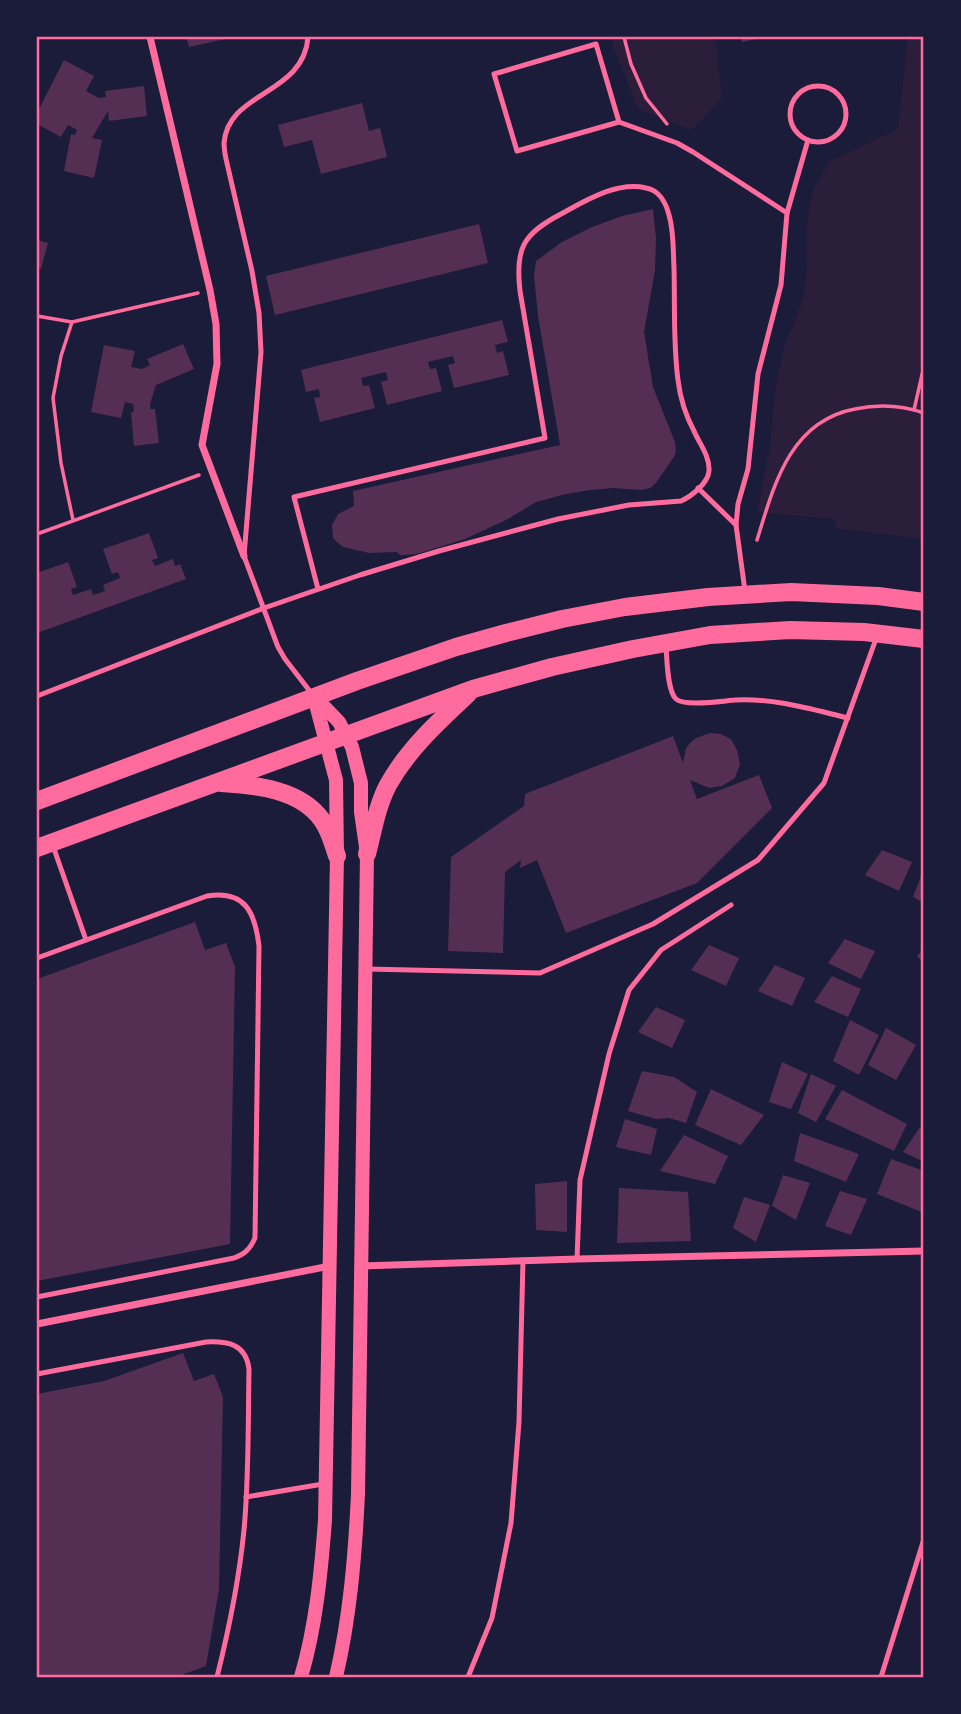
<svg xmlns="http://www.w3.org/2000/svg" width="961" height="1714" font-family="'PT Sans Narrow',sans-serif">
	<rect width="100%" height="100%" fill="#1b1b3a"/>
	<g fill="#2a1e3b">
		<polygon points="610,37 715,37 722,98 692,130 638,109"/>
		<polygon points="908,37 924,37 924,539 835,528 836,519 757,512 770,448 775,392 785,343 797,318 805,289 807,261 807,222 814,188 829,162 898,129"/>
	</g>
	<g fill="#542f53">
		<polygon points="186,37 230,37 230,38 189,47"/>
		<polygon points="741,37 761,37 761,38 742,42"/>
		<polygon points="64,60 94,76 86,91 99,98 106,97 105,91 144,86 147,116 109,121 108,111 92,138 102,140 94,178 64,171 71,134 75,135 77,130 68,125 61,137 37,124 37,113"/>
		<polygon points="362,103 369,131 380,128 387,157 321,174 312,140 284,147 278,125"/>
		<polygon points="653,209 656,238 655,270 644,332 653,387 675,442 676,451 674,457 655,484 650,488 642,490 613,488 590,490 566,494 536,502 506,520 465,539 417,554 404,555 400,555 397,552 369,553 343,547 337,542 333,538 332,525 338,514 354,506 353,491 560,445 538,316 534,275 536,261 562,242 592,227 622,216"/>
		<polygon points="479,224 488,263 275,315 266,276"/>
		<polygon points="37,240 48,243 41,269 37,268"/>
		<polygon points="502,320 508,342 495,345 497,353 503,351 509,375 454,388 448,365 455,363 453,356 428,362 430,369 436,368 442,391 387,405 381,382 388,380 386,372 361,378 363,386 369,385 375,408 320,422 314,398 320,397 319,389 306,392 301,370"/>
		<polygon points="183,344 194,369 156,385 150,404 150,409 155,409 159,443 134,446 131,412 134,412 133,404 125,402 121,418 91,412 104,345 135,351 131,367 142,369 150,365 147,359"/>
		<polygon points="149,533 158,558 152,560 155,566 173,559 175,566 180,564 186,579 37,633 37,608 39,608 37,602 37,573 68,562 77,587 71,589 73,595 91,589 93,595 105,591 103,585 120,578 118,572 112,574 103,549"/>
		<polygon points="710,733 721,734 731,739 737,750 740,764 735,778 722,786 709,788 690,780 697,799 759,775 772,808 697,883 566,933 537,860 520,868 521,860 505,872 503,953 448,951 451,857 524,806 525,794 673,736 683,763 686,748 690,743 696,738"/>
		<polygon points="882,850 912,862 899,891 865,875"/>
		<polygon points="924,868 924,903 913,897"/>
		<polygon points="195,922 205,950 226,943 235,967 230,1244 37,1281 37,979"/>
		<polygon points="845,939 875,951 861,979 828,963"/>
		<polygon points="709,945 739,958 726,986 691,970"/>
		<polygon points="924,946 924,961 917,957"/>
		<polygon points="775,965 805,978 792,1006 758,991"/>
		<polygon points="832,976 861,989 848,1017 814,1002"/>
		<polygon points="656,1007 685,1020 672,1048 638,1032"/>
		<polygon points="850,1020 879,1035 859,1075 833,1061"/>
		<polygon points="886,1028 916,1045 896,1080 868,1065"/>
		<polygon points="782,1062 808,1074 791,1109 769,1102"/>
		<polygon points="642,1071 674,1077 697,1092 686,1123 669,1118 656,1119 628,1111"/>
		<polygon points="811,1074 836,1086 816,1122 798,1113"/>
		<polygon points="711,1089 764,1115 741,1145 695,1125"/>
		<polygon points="842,1090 907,1124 894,1151 825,1119"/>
		<polygon points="625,1119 657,1129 651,1155 616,1147"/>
		<polygon points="920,1127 924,1128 924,1162 903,1152"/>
		<polygon points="800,1133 859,1154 846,1182 794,1161"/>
		<polygon points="684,1135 728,1156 715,1184 660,1171"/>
		<polygon points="891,1159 924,1171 924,1213 877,1194"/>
		<polygon points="783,1175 810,1183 796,1220 772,1206"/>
		<polygon points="567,1181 567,1232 536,1230 535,1184"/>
		<polygon points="619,1188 688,1192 691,1241 617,1243"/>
		<polygon points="840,1191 867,1199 851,1235 825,1226"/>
		<polygon points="744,1197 770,1205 756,1242 733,1228"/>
		<polygon points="183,1353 194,1381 214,1374 223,1397 219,1589 206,1666 176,1677 37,1677 37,1394 104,1381"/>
	</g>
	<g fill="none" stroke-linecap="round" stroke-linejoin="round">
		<g stroke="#ff6b9d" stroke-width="3.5">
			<polyline points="624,37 631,64 646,98 667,124"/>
			<polyline points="37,316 72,322 198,293"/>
			<polyline points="72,322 61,356 53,398 61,463 73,520"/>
			<polyline points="914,410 924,366"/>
			<polyline points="37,534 199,475"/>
			<path d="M757 540C774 485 790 421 855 409 879 404 901 405 924 413"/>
		</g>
		<g stroke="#ff6b9d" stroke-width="5">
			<path d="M308 37C304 95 228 91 224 143 224 148 225 154 226 159L252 271 259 313 261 352 244 556 278 647 285 659 312 694"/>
			<circle cx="818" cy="114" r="28"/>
			<polyline points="619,122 517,151 494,74 596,44 619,122 677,143 693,152 787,213"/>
			<polyline points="698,488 736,525"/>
			<polyline points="745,591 736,525 738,504 748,469 758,374 781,285 787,213 808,140"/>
			<path d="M666 646C667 658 667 691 676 699 685 707 722 701 735 700 774 698 810 709 848 718"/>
			<path d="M37 696 264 608 360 575 439 551 558 519 629 505 681 501C692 496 708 483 709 471 710 456 699 443 694 431 686 416 680 397 678 380 673 343 675 305 674 268 673 250 674 232 669 215 666 203 659 190 646 188 617 181 585 201 561 214 523 234 515 248 520 291L545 438 294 497 318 589"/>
			<polyline points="53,846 86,940"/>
			<path d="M37 958 207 896C245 890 255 912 259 946L255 1238C250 1249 245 1254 234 1258L37 1297"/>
			<polyline points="367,969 540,973 653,924 758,860 824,783 877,636"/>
			<polyline points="577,1259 580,1180 609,1054 629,990 661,950 731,905"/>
			<path d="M37 1374 206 1342C228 1341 246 1344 249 1369 248 1423 249 1477 244 1530 239 1580 229 1629 217 1677"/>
			<polyline points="246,1497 323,1484"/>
			<polyline points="468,1677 492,1618 511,1523 519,1422 523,1260"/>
			<polyline points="881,1677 924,1539"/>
		</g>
		<g stroke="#ff6b9d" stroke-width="7">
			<polyline points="150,37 210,290 216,324 217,364 202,445 244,556"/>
			<polyline points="361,1266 577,1259 924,1251"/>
			<polyline points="37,1324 330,1266"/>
		</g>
		<g stroke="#ff6b9d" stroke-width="14">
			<path d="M314 696 339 722 352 747 361 783V812L367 854 358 1494C355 1556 350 1617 336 1677"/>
			<path d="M301 1677C316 1626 321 1573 325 1520L337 856 336 780 314 697"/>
		</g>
		<g stroke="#ff6b9d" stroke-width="18">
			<path d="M221 783C255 785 300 789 322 820 330 831 333 844 337 856"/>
			<polyline points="37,801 357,681 456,647 506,633 562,619 625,607 708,597 791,592 878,596 924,602"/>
			<polyline points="37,848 473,689 552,667 633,649 710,635 790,630 864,632 924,639"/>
			<path d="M367 854C373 831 377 806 388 785 408 749 439 721 468 694"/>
		</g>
	</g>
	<rect width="961" height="1714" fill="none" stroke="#1b1b3a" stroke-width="77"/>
	<rect x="38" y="38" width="884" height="1638" fill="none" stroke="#ff6b9d" stroke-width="2.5"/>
</svg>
